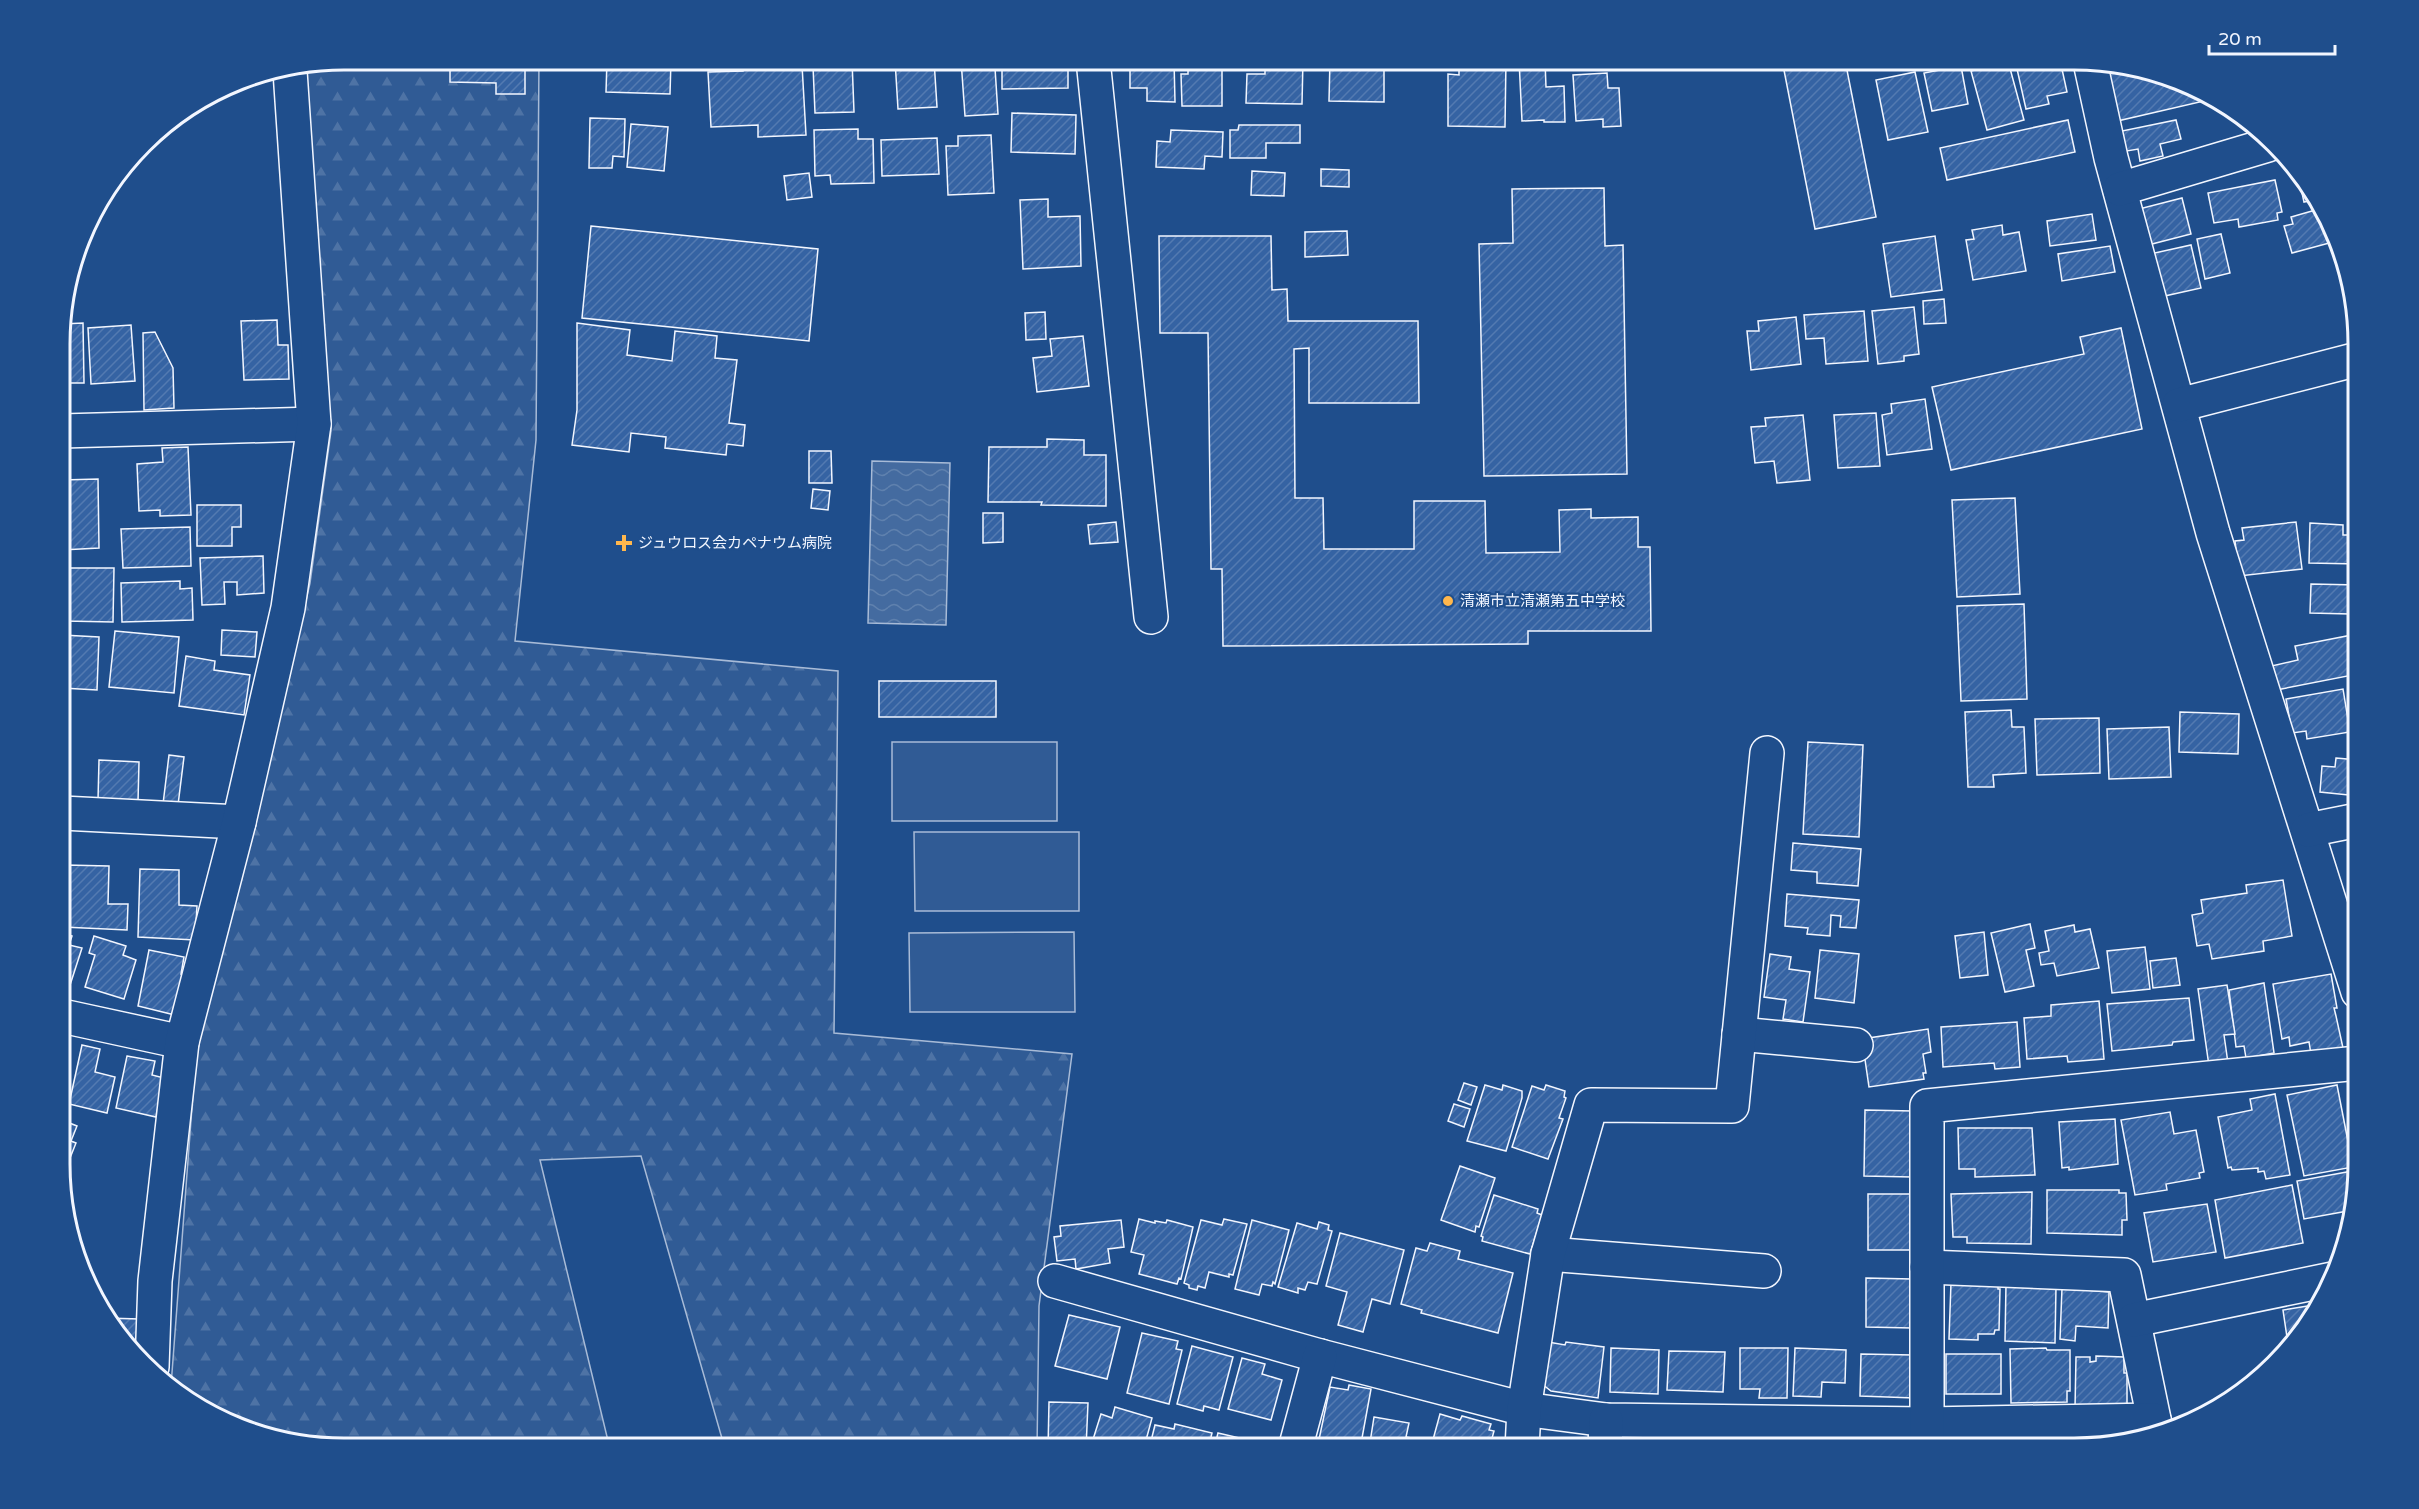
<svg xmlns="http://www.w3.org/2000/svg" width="2419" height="1509" font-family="'Varela Round','Noto Sans JP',sans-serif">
	<defs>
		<pattern id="forest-firs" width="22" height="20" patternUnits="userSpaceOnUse" patternTransform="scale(1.5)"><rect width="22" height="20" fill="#305b95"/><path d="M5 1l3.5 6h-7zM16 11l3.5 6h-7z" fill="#4e73a5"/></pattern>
		<pattern id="water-waves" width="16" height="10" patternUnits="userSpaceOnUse" patternTransform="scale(1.5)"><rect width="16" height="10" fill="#446ba0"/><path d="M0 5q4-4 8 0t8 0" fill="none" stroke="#5f81ae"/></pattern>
		<pattern id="building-hatch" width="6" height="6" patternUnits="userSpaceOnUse" patternTransform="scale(1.5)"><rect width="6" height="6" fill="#3563a3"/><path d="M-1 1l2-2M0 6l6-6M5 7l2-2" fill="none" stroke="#537ab1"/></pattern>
	</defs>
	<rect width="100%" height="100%" fill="#1f4e8c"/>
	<polygon fill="url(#forest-firs)" stroke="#a8bbd7" stroke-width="1.5" points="344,60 539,60 536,440 515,641 838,671 834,1033 1072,1054 1039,1306 1037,1449 725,1449 641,1156 540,1160 610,1449 344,1449 270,1439 187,1401 171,1386 196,1054 254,825 310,583 331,431 303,68"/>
	<g fill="#305b95" stroke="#a8bbd7" stroke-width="1.5">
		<rect x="892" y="742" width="165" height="79"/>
		<polygon points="914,832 1079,832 1079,911 915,911"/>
		<polygon points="1074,932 1075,1012 910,1012 909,933"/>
	</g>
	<polygon fill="url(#water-waves)" stroke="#a8bbd7" stroke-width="1.5" points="872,461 950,463 946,625 868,623"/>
	<g fill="url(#building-hatch)" stroke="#f2f6ff" stroke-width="1.5">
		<polygon points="450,60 525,60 525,94 496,94 496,83 450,82"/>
		<polygon points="607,60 671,60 670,94 606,92"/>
		<polygon points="769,60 795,60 795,65 802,65 806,135 758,137 758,125 711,127 708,72 743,71 743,64 769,63"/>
		<polygon points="824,60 852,60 854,112 815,113 813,66 824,66"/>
		<polygon points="895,60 934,60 937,107 898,109"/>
		<polygon points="961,60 985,60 986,68 995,68 998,114 965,116"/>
		<polygon points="1002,60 1059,60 1068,62 1068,88 1002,89"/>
		<polygon points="1174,60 1175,102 1147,101 1147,88 1130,88 1130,61"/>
		<polygon points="1198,60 1222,60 1222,106 1182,106 1181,74 1188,74 1188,64 1198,64"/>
		<polygon points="1265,60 1303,60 1302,104 1246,103 1247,74 1265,74"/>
		<polygon points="1330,60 1384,60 1384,102 1329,101"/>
		<polygon points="1475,60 1506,60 1505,127 1448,126 1448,74 1459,75 1459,68 1474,69"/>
		<polygon points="1519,60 1545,60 1546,87 1564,86 1565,122 1544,122 1544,120 1522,121"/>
		<polygon points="1782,60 1845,60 1876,217 1815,229"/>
		<polygon points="2015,60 2060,60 2067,92 2047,96 2049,104 2026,109"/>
		<polygon points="2008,61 2024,120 1987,130 1971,71"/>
		<polygon points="2100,63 2149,70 2202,94 2204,101 2113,122"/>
		<polygon points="1961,66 1968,104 1932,111 1924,73"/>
		<polygon points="1915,72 1928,132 1888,140 1876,80"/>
		<polygon points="1607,73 1608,88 1619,88 1621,126 1603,127 1603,119 1576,121 1573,75"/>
		<polygon points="1012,113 1076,115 1075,154 1011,152"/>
		<polygon points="590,118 625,119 624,157 613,156 612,168 589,168"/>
		<polygon points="2068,120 2075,152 1947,180 1940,148"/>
		<polygon points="2176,120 2181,139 2160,144 2163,156 2140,161 2138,149 2121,152 2117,132"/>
		<polygon points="631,124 668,127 664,171 627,167"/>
		<polygon points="1239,125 1300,125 1300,143 1266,143 1266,158 1230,158 1230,130 1238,130"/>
		<polygon points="858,129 858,139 873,139 874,183 831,184 830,175 815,176 814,130"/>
		<polygon points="1171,130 1223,132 1222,157 1205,156 1204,169 1156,167 1157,141 1170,142"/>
		<polygon points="991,135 994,193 948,195 946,146 958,146 958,136"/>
		<polygon points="937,138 939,174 882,176 881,140"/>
		<polygon points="1321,169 1349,170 1349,187 1321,186"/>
		<polygon points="1252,171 1285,173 1284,196 1251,195"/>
		<polygon points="809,173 812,197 787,200 784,176"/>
		<polygon points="2299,179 2318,199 2304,202"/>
		<polygon points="2275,180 2282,212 2277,213 2278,220 2239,227 2238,219 2214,223 2208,193"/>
		<polygon points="1604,188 1605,246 1623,245 1627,474 1484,476 1479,244 1513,243 1512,189"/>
		<polygon points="2182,198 2191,234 2148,245 2139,209"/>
		<polygon points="1048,199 1048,217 1080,216 1081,266 1023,269 1020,200"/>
		<polygon points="2319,209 2321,217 2325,216 2333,242 2292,253 2284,226 2293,224 2291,217"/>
		<polygon points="2092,214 2096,240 2050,246 2047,221"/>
		<polygon points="2002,225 2003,235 2019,232 2026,271 1973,280 1966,240 1974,239 1972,230"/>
		<polygon points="591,226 818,249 809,341 582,318"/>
		<polygon points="1347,231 1348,255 1305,257 1305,232"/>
		<polygon points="2221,234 2230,273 2205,279 2197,239"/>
		<polygon points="1159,236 1271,236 1272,290 1287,289 1288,321 1418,321 1419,403 1309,403 1309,348 1294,349 1295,498 1323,498 1324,549 1414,549 1414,501 1485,501 1486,553 1560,552 1559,510 1591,509 1591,518 1638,517 1638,547 1650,547 1651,631 1528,631 1528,644 1223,646 1222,569 1211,569 1208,333 1160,333"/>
		<polygon points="1935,236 1942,290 1891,297 1883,244"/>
		<polygon points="2191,245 2201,288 2160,297 2150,254"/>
		<polygon points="2110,246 2115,272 2062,281 2058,254"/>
		<polygon points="1944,299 1946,323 1924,324 1923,301"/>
		<polygon points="1914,307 1919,354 1904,356 1904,361 1878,364 1872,311"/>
		<polygon points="1864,311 1868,361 1826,364 1824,338 1806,339 1804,315"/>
		<polygon points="1045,312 1046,339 1026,340 1025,313"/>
		<polygon points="1796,317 1801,364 1751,370 1747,331 1759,331 1758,321"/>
		<polygon points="277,320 278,345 288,345 289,379 244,380 241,321"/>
		<polygon points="83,323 84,383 62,383 62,324"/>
		<polygon points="577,323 630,330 627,355 672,361 675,331 717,336 715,358 737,360 729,423 745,425 743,446 727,444 726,455 665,448 666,437 631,433 629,452 572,445 577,410"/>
		<polygon points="131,325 135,381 91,384 88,328"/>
		<polygon points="2121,328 2142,429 1951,470 1932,387 2084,354 2080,337"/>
		<polygon points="155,332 173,368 174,408 144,410 143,333"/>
		<polygon points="1083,336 1089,386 1037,392 1033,358 1052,356 1050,339"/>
		<polygon points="1925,399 1932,449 1887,455 1882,415 1892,413 1891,404"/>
		<polygon points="1876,413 1880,466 1838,468 1834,415"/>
		<polygon points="1803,415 1810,480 1777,483 1774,461 1755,463 1751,427 1766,426 1765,418"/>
		<polygon points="1047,439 1084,440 1084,455 1106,455 1106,506 1041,505 1042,502 988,502 989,447 1047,447"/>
		<polygon points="188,447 191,515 160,516 160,510 139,511 137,464 163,462 162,448"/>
		<polygon points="809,451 831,451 832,483 809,483"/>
		<polygon points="98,479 99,548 62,550 62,480"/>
		<polygon points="813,489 830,491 828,510 811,508"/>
		<polygon points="2015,498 2020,594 1957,597 1952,500"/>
		<polygon points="197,505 241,505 241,527 232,527 232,546 197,546"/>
		<polygon points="983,513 1003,513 1003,542 983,543"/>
		<polygon points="1116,522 1118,542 1090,544 1088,525"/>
		<polygon points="2296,522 2302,569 2239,576 2235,541 2244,540 2242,528"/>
		<polygon points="2310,523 2343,525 2343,535 2358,535 2358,564 2309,563"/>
		<polygon points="190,527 191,566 123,568 121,529"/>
		<polygon points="263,556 264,593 237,595 237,582 224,582 225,604 202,605 200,558"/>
		<polygon points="65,568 114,568 113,622 65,621"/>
		<polygon points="180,581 180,589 192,588 193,620 122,622 121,583"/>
		<polygon points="2311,584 2358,585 2358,624 2350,624 2350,614 2310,613"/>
		<polygon points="2024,604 2027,699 1961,701 1957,606"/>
		<polygon points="222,630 257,632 255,657 221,655"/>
		<polygon points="115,631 179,637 174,693 109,687"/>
		<polygon points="62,635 99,637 97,690 62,688"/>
		<polygon points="2352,635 2358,674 2271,691 2267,667 2298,660 2295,646"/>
		<polygon points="186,656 215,661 214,670 250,675 244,715 179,706"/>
		<rect x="879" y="681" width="117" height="36"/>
		<polygon points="2343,689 2350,732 2307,739 2306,731 2292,733 2286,699"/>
		<polygon points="2011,710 2012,727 2024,727 2026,773 1993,775 1994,787 1968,787 1965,712"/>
		<polygon points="2180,712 2239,714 2238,754 2179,752"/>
		<polygon points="2099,718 2100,773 2037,775 2035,719"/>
		<polygon points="2169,727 2171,777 2109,779 2107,729"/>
		<polygon points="1808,742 1863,745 1859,837 1803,834"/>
		<polygon points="169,755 184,757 178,805 163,804"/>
		<polygon points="2336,758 2358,760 2358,796 2320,792 2322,766 2335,767"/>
		<polygon points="99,760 139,762 138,802 98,800"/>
		<polygon points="1793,843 1861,849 1858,886 1817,883 1817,872 1791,870"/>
		<polygon points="2358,846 2358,873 2354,874 2348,848"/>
		<polygon points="65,865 109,866 108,904 128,904 127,930 63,927"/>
		<polygon points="140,869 179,870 179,905 197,906 195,940 138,937"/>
		<polygon points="2283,880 2292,936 2263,941 2264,951 2212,959 2209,944 2197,946 2192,915 2203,913 2201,900 2247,893 2246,885"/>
		<polygon points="1787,894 1859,900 1856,928 1840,927 1841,916 1831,915 1830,936 1807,934 1808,928 1785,926"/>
		<polygon points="2030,924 2035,948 2026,950 2034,986 2005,992 1991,933"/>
		<polygon points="2074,925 2075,932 2090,929 2099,968 2057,976 2054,963 2041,965 2039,953 2049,951 2045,931"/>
		<polygon points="1984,932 1988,975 1960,978 1955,936"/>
		<polygon points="62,933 72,936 69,945 82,948 70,985 62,983"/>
		<polygon points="94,936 126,946 123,955 136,960 124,999 85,987 95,955 89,953"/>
		<polygon points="2145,947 2150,989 2112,993 2107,951"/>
		<polygon points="149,950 184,957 181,974 188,975 179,1016 138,1006"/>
		<polygon points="1820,950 1859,954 1854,1003 1815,998"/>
		<polygon points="1770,954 1791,957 1789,969 1810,972 1803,1022 1783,1019 1786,1000 1764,997"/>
		<polygon points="2176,958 2180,985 2153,988 2150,961"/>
		<polygon points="2331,974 2337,1008 2334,1008 2336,1016 2343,1048 2311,1054 2309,1042 2290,1046 2289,1037 2282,1039 2273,984"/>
		<polygon points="2264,983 2274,1053 2246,1058 2244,1046 2236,1047 2229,990"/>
		<polygon points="2227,985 2235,1034 2224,1035 2228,1063 2209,1066 2198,989"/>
		<polygon points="2189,998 2194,1040 2173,1042 2172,1045 2112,1051 2107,1004"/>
		<polygon points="2099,1001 2104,1059 2068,1062 2067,1056 2027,1059 2024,1018 2051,1016 2051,1005"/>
		<polygon points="2017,1022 2020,1067 1995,1069 1994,1063 1943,1067 1941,1027"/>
		<polygon points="1928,1029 1931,1052 1923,1054 1926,1073 1923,1073 1924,1079 1869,1087 1862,1039"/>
		<polygon points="82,1045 100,1049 95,1072 115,1077 107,1113 69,1104"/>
		<polygon points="127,1056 155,1061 152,1075 164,1078 156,1117 116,1108"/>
		<polygon points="1464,1083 1477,1087 1471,1105 1458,1100"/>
		<polygon points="1485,1085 1502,1090 1503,1085 1522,1091 1522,1098 1506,1151 1467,1141"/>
		<polygon points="1546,1085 1565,1091 1564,1097 1566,1098 1559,1118 1563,1119 1548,1159 1512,1147 1532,1086 1544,1090"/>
		<polygon points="2337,1085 2353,1167 2304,1176 2287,1095"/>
		<polygon points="2275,1094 2290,1175 2266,1179 2264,1171 2258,1172 2258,1168 2232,1170 2231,1167 2228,1168 2218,1117 2252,1110 2250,1099"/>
		<polygon points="1454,1104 1470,1109 1464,1127 1448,1121"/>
		<polygon points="1865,1110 1913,1111 1912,1177 1864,1176"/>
		<polygon points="2170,1112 2174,1134 2196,1130 2204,1172 2199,1173 2200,1178 2166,1184 2167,1190 2135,1195 2121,1120"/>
		<polygon points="2115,1119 2118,1164 2069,1170 2069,1167 2062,1168 2059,1122"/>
		<polygon points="62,1120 77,1126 71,1141 76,1143 64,1173"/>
		<polygon points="1958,1128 2032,1128 2035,1175 1975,1177 1975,1169 1959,1169"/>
		<polygon points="1460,1166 1495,1178 1479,1227 1476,1226 1475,1232 1441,1220"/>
		<polygon points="2358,1170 2358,1183 2353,1210 2304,1219 2297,1181"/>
		<polygon points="2292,1185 2303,1243 2225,1258 2215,1200"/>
		<polygon points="62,1188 68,1188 68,1216 62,1202"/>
		<polygon points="2047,1190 2119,1190 2119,1193 2126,1193 2127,1220 2122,1220 2122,1235 2047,1233"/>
		<polygon points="2032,1192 2031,1244 1967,1243 1967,1237 1953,1237 1951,1194"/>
		<rect x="1868" y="1194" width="44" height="56"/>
		<polygon points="1494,1195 1538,1209 1537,1213 1542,1215 1530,1254 1482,1241 1483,1237 1481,1236"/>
		<polygon points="2207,1204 2216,1252 2153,1262 2144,1213"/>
		<polygon points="1139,1219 1155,1223 1155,1221 1166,1223 1167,1220 1193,1227 1181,1279 1179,1278 1177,1284 1139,1274 1144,1255 1131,1252"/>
		<polygon points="1224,1219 1247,1224 1233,1275 1229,1274 1229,1277 1209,1272 1205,1288 1198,1286 1197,1290 1189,1288 1189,1285 1184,1283 1201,1220 1222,1225"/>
		<polygon points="1121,1220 1124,1247 1108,1249 1110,1263 1076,1269 1075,1259 1057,1261 1054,1237 1061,1236 1060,1226"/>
		<polygon points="1252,1220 1289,1230 1275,1284 1273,1282 1272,1286 1262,1284 1259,1295 1235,1289"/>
		<polygon points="1319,1222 1329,1225 1328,1230 1332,1231 1317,1284 1308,1282 1305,1290 1298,1288 1298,1293 1278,1287 1297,1223 1317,1229"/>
		<polygon points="1340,1233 1404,1250 1390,1304 1372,1299 1363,1332 1338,1325 1347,1292 1326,1286"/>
		<polygon points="1430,1243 1460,1251 1458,1259 1513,1273 1498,1333 1421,1313 1422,1310 1401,1304 1416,1248 1427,1251"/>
		<polygon points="1866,1278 1912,1279 1912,1328 1866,1327"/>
		<polygon points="1998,1282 1998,1289 2000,1289 1999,1330 1995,1330 1994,1334 1978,1334 1978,1340 1949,1339 1951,1283"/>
		<polygon points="2006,1284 2056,1287 2055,1343 2005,1341"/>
		<polygon points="2062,1288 2109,1292 2108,1328 2076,1326 2075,1341 2060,1339"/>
		<polygon points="2320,1304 2311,1322 2288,1344 2283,1310"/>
		<polygon points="1069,1315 1120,1327 1107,1379 1055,1366"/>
		<polygon points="106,1318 139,1319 138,1353 108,1322"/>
		<polygon points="1142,1333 1178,1341 1176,1349 1182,1350 1169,1404 1127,1393"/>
		<polygon points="1548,1342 1565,1345 1566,1342 1604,1347 1598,1398 1551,1391 1542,1384"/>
		<polygon points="1192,1346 1233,1357 1219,1410 1204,1406 1203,1411 1177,1404"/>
		<polygon points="1611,1348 1659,1350 1658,1394 1610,1392"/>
		<polygon points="1740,1348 1788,1348 1787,1398 1759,1398 1760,1389 1740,1389"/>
		<polygon points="1795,1348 1846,1350 1845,1383 1822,1382 1821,1397 1793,1396"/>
		<polygon points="2046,1348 2047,1350 2070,1350 2070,1391 2067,1391 2067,1402 2011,1403 2010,1349"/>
		<polygon points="1669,1351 1725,1352 1723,1392 1667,1390"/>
		<polygon points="1861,1354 1913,1355 1914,1398 1860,1396"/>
		<rect x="1946" y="1354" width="55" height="40"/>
		<polygon points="2096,1356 2124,1357 2124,1373 2127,1373 2127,1408 2075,1408 2076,1357 2090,1357 2090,1362 2096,1361"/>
		<polygon points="1242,1358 1265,1364 1262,1374 1282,1380 1271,1420 1228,1409"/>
		<polygon points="1349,1385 1371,1389 1360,1449 1317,1449 1330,1387 1348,1390"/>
		<polygon points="1049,1402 1088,1403 1086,1449 1048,1449"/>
		<polygon points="1115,1407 1152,1418 1145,1444 1139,1442 1137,1449 1090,1449 1101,1414 1112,1418"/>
		<polygon points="1440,1414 1460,1420 1462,1416 1491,1424 1489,1430 1494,1431 1489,1449 1434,1449 1431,1447"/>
		<polygon points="1374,1417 1409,1423 1406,1437 1423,1440 1422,1449 1369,1449"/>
		<polygon points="1175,1424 1212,1433 1208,1449 1149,1449 1155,1425 1174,1429"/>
		<polygon points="1218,1433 1244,1439 1241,1449 1214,1449"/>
		<polygon points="1695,1438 1762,1441 1761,1449 1695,1449"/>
		<polygon points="1551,1439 1579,1441 1579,1449 1539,1449 1539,1441 1551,1442"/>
		<polygon points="1630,1439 1686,1441 1686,1449 1629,1449"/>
		<polygon points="1774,1443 1833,1444 1833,1448 1774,1449"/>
		<polygon points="1850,1443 1906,1444 1906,1448 1850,1448"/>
		<polygon points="2031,1444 2073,1444 2074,1448 2031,1448"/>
		<polygon points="1950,1445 2006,1447 2006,1448 1950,1448"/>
	</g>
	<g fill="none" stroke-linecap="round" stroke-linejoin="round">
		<defs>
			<g id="minor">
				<polyline points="1093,60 1151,617"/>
				<polyline points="2090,62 2111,158 2213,533 2358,992"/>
				<polyline points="2120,189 2268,145"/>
				<polyline points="2179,405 2358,359"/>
				<polyline points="62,431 314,424"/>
				<polyline points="62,813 239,822"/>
				<polyline points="2308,830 2358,820"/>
				<polyline points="62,1016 182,1042"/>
				<polyline points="1739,1034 1856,1045"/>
				<polyline points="1548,1254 1764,1271"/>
				<polyline points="1927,1267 2124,1275 2156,1429"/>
				<polyline points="1055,1281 1320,1356 1524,1409 1606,1420 1927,1424 2154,1420"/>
				<polyline points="2134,1320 2333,1279"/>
				<polyline points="152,1367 155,1281 182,1042 239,822 288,608 314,424 290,71"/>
				<polyline points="1927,1448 1927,1106 2358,1063"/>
				<polyline points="1295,1449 1320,1356"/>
				<polyline points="1522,1449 1524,1409 1548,1254 1591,1105 1732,1106 1767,753"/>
				<polyline points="1605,1449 1606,1420"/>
			</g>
		</defs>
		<use href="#minor" stroke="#f2f6ff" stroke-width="36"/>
		<use href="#minor" stroke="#1f4e8c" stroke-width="33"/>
	</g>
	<g fill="#ffb74d" stroke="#1f4e8c" stroke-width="2">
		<path d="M621 534h6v6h6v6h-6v6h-6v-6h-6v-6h6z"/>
		<circle cx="1448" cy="601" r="6"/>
	</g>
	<g text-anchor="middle" stroke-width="4.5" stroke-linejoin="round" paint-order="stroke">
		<g font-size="15" fill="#f2f6ff" stroke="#1f4e8c" text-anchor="start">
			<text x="638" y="548">ジュウロス会カペナウム病院</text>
			<text x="1460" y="606">清瀬市立清瀬第五中学校</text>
		</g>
	</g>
	<path d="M0 0H2419V1509H0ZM344 70H2074A274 274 0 0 1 2348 344V1164A274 274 0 0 1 2074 1438H344A274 274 0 0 1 70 1164V344A274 274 0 0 1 344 70Z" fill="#1f4e8c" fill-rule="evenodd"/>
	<path fill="none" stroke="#f2f6ff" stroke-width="3" d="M344 70H2074A274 274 0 0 1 2348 344V1164A274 274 0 0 1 2074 1438H344A274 274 0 0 1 70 1164V344A274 274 0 0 1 344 70Z"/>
	<path d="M2209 45v9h126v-9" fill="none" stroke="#f2f6ff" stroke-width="3"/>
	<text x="2218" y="45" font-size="18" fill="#f2f6ff" stroke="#1f4e8c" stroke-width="4.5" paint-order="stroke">20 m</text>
</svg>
